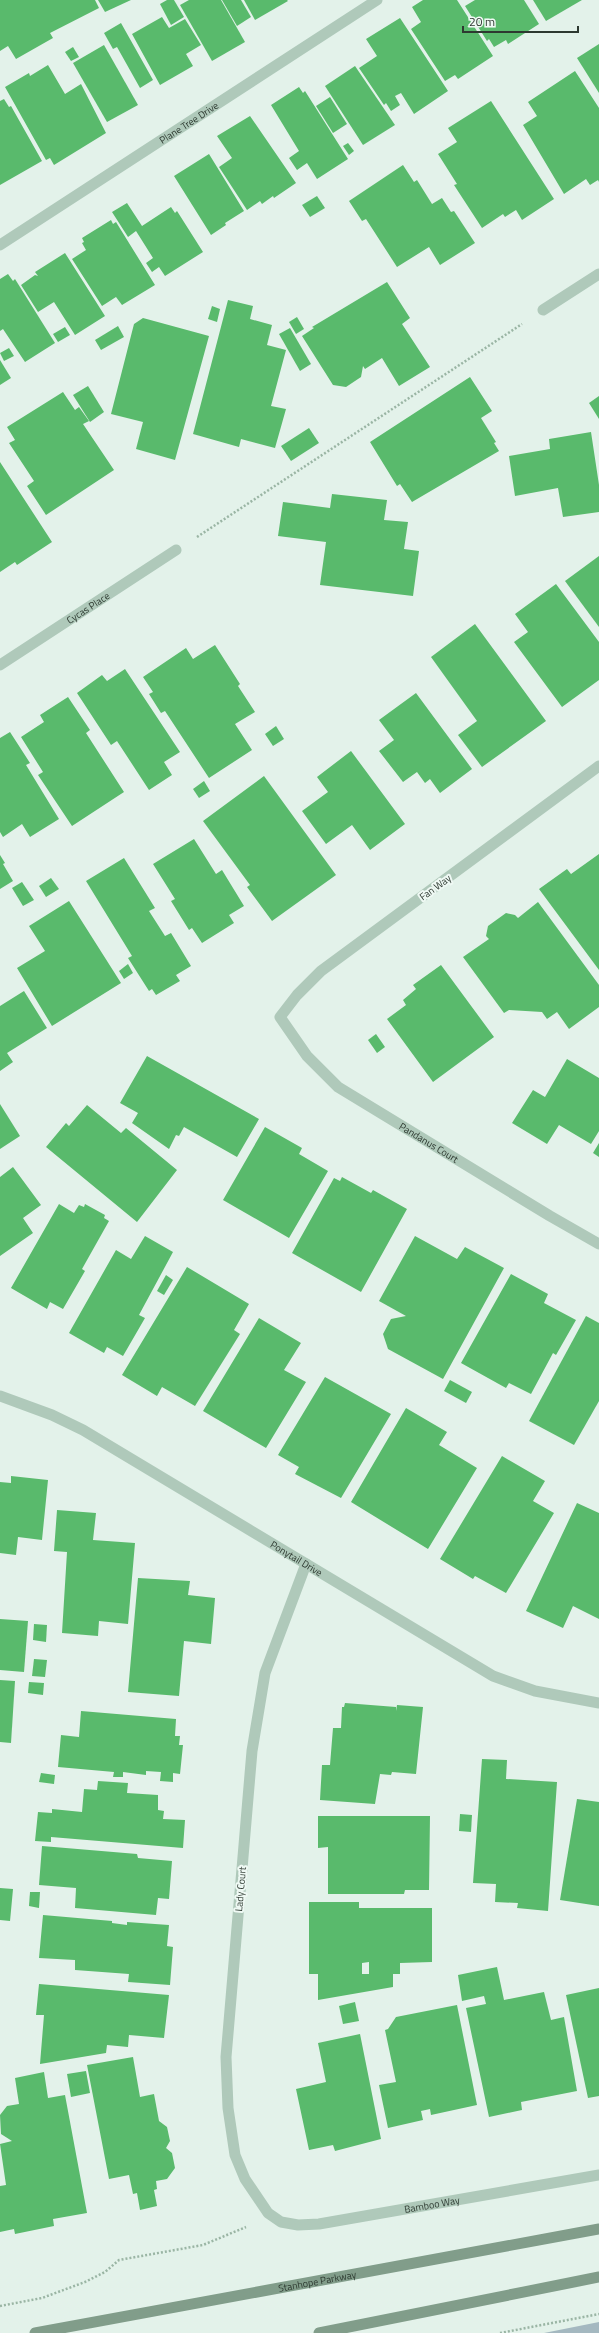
<svg xmlns="http://www.w3.org/2000/svg" width="599" height="2333" font-family="'Titillium Web',sans-serif">
	<rect width="100%" height="100%" fill="#e3f2ea"/>
	<polygon fill="#a4b8c0" points="599,2322 599,2333 544,2333"/>
	<g fill="#59ba6c" fill-rule="evenodd">
		<polygon points="0,0 95,0 99,8 50,33 53,38 16,59 8,46 0,51"/>
		<polygon points="98,0 131,0 105,12"/>
		<polygon points="167,0 174,0 184,17 171,25 160,4"/>
		<polygon points="189,0 221,0 245,42 212,61 180,5"/>
		<polygon points="222,0 241,0 251,17 237,26"/>
		<polygon points="244,0 287,0 288,1 255,20"/>
		<polygon points="423,0 457,0 493,56 458,79 455,75 445,81 411,29 421,22 412,7"/>
		<polygon points="475,0 524,0 539,24 508,44 506,40 494,47 489,39 487,41 465,6"/>
		<polygon points="533,0 582,0 546,21"/>
		<polygon points="162,17 169,28 185,19 201,45 186,54 193,66 160,85 132,34"/>
		<polygon points="400,18 448,91 414,114 401,93 395,96 400,105 391,111 386,103 384,105 359,68 377,56 366,39"/>
		<polygon points="121,23 153,80 140,88 117,47 113,49 104,33"/>
		<polygon points="599,44 599,93 577,58"/>
		<polygon points="104,45 138,105 107,122 73,63"/>
		<polygon points="73,47 79,57 71,61 65,52"/>
		<polygon points="48,65 65,94 81,84 106,133 54,165 50,158 46,160 5,87 29,73 30,76"/>
		<polygon points="355,66 395,125 363,145 325,86"/>
		<polygon points="575,71 599,108 599,182 598,180 590,185 586,179 564,194 523,125 537,116 528,102"/>
		<polygon points="299,87 303,93 305,91 348,159 317,179 307,163 297,170 289,158 299,151 271,105"/>
		<polygon points="330,97 347,124 333,133 316,106"/>
		<polygon points="4,99 9,107 11,106 42,161 0,185 0,101"/>
		<polygon points="491,101 554,199 522,220 516,210 505,217 503,214 482,228 454,185 457,184 438,154 457,142 448,128"/>
		<polygon points="250,116 296,183 274,198 273,196 262,204 260,201 247,210 219,167 232,158 217,136"/>
		<polygon points="348,143 354,151 349,155 343,146"/>
		<polygon points="209,154 244,211 225,223 226,225 211,235 174,176"/>
		<polygon points="403,165 414,182 417,180 432,204 442,198 451,212 454,211 475,243 440,265 429,247 397,267 366,219 362,221 349,201"/>
		<polygon points="317,196 325,208 310,217 302,205"/>
		<polygon points="127,203 142,226 171,207 175,213 177,211 203,252 165,276 159,267 152,272 146,263 153,258 136,231 128,237 112,212"/>
		<polygon points="111,220 113,224 116,222 155,285 122,305 116,297 102,306 72,259 86,250 82,243 84,242 82,238"/>
		<polygon points="65,253 105,316 75,335 54,302 38,312 21,285 35,275 38,276 35,272"/>
		<polygon points="8,274 13,281 15,279 55,343 25,362 3,329 0,331 0,279"/>
		<polygon points="387,282 410,318 402,324 430,367 399,386 382,358 365,369 363,366 361,377 346,387 333,385 302,336 314,328 312,327"/>
		<polygon points="228,300 253,306 250,319 272,325 267,345 286,350 271,406 286,409 275,448 241,439 239,447 193,434"/>
		<polygon points="212,306 220,309 217,322 208,319"/>
		<polygon points="297,317 304,329 296,334 289,322"/>
		<polygon points="143,318 209,336 175,460 136,449 143,422 111,414 134,324"/>
		<polygon points="118,326 124,337 101,350 95,340"/>
		<polygon points="65,327 70,335 58,342 53,334"/>
		<polygon points="290,328 311,364 300,371 279,334"/>
		<polygon points="9,348 14,356 4,361 0,353"/>
		<polygon points="0,360 11,378 0,385"/>
		<polygon points="470,377 492,411 481,418 496,442 494,443 499,451 412,502 400,484 397,486 370,442"/>
		<polygon points="88,386 104,412 90,422 73,395"/>
		<polygon points="63,392 75,410 79,407 89,421 83,424 114,470 46,515 27,486 34,481 9,443 15,440 7,427"/>
		<polygon points="599,396 599,419 589,403"/>
		<polygon points="309,428 319,443 291,461 281,446"/>
		<polygon points="591,432 599,485 599,512 563,517 558,488 515,496 509,456 550,449 549,439"/>
		<polygon points="0,462 52,542 17,565 15,562 0,572"/>
		<polygon points="332,494 387,500 384,520 408,522 404,549 419,551 413,596 320,585 326,542 278,536 283,502 330,508"/>
		<polygon points="599,556 599,627 565,581"/>
		<polygon points="556,584 599,642 599,680 562,707 514,642 528,632 515,614"/>
		<polygon points="475,624 546,721 482,767 458,735 477,721 431,657"/>
		<polygon points="215,645 240,684 238,686 255,712 235,724 252,750 209,778 165,711 161,713 149,694 153,692 143,677 186,648 193,659"/>
		<polygon points="125,669 180,752 164,762 172,775 149,790 117,741 111,745 77,693 102,675 107,681"/>
		<polygon points="416,693 472,769 440,793 430,779 425,783 417,772 403,782 379,751 394,740 379,720"/>
		<polygon points="68,697 90,730 86,733 124,792 72,826 38,775 43,772 21,737 44,722 40,715"/>
		<polygon points="276,726 284,739 273,746 265,734"/>
		<polygon points="10,732 30,763 26,765 59,819 30,837 22,824 3,837 0,832 0,738"/>
		<polygon points="351,751 405,824 370,850 352,825 326,844 302,811 328,792 317,777"/>
		<polygon points="264,776 336,875 272,921 247,887 250,885 203,821"/>
		<polygon points="204,781 210,791 199,798 193,789"/>
		<polygon points="194,839 216,874 222,870 244,906 229,915 234,923 202,943 192,928 189,930 171,901 175,899 153,864"/>
		<polygon points="599,854 599,970 539,889 567,869 571,874"/>
		<polygon points="0,855 5,863 3,864 13,881 0,889"/>
		<polygon points="124,858 155,908 149,911 165,936 171,933 191,966 176,975 180,981 156,995 152,989 149,991 128,958 132,956 86,881"/>
		<polygon points="51,878 59,889 46,897 39,886"/>
		<polygon points="22,882 34,900 23,906 12,888"/>
		<polygon points="69,901 121,983 52,1026 17,968 45,951 29,926"/>
		<polygon points="538,902 599,985 599,1007 569,1029 557,1012 547,1019 542,1012 509,1010 504,1013 463,957 489,939 486,936 488,926 506,913 515,915 518,918"/>
		<polygon points="128,964 133,973 124,979 119,971"/>
		<polygon points="441,965 494,1037 433,1082 387,1019 406,1005 403,1000 416,989 413,985"/>
		<polygon points="24,991 47,1028 7,1053 13,1062 0,1071 0,1006"/>
		<polygon points="376,1034 385,1047 377,1053 368,1040"/>
		<polygon points="147,1056 259,1119 237,1157 184,1127 179,1136 176,1135 169,1149 132,1123 138,1113 120,1103"/>
		<polygon points="567,1059 599,1078 599,1131 591,1144 559,1125 547,1144 512,1123 533,1090 545,1097"/>
		<polygon points="0,1104 20,1136 0,1149"/>
		<polygon points="87,1105 121,1133 126,1128 177,1170 137,1222 46,1147 66,1123 69,1126"/>
		<polygon points="265,1127 302,1148 299,1154 328,1171 289,1238 223,1200"/>
		<polygon points="599,1143 599,1157 593,1153"/>
		<polygon points="13,1167 41,1205 23,1218 33,1233 0,1256 0,1177"/>
		<polygon points="342,1177 371,1193 373,1190 407,1209 361,1292 292,1253 334,1178 340,1181"/>
		<polygon points="59,1204 74,1213 79,1205 84,1207 85,1204 105,1215 104,1218 109,1221 82,1269 85,1271 63,1309 50,1302 47,1309 11,1288"/>
		<polygon points="145,1236 173,1252 139,1315 145,1318 123,1356 107,1347 104,1353 69,1333 116,1250 131,1259"/>
		<polygon points="415,1236 457,1259 465,1247 504,1268 443,1379 388,1349 383,1334 391,1319 406,1316 379,1301"/>
		<polygon points="187,1267 249,1304 234,1330 240,1334 195,1406 162,1387 157,1396 122,1375"/>
		<polygon points="511,1274 548,1294 544,1303 576,1320 556,1355 553,1353 531,1394 509,1383 506,1388 461,1363"/>
		<polygon points="166,1275 173,1280 164,1295 157,1291"/>
		<polygon points="586,1316 599,1323 599,1401 574,1445 529,1421"/>
		<polygon points="259,1318 301,1343 284,1370 306,1382 266,1448 203,1411"/>
		<polygon points="325,1377 391,1414 341,1498 295,1474 299,1467 278,1455"/>
		<polygon points="450,1380 472,1392 466,1403 444,1391"/>
		<polygon points="406,1408 447,1432 439,1445 477,1468 428,1549 351,1502"/>
		<polygon points="502,1456 545,1481 533,1501 554,1513 506,1593 475,1576 473,1579 440,1559"/>
		<polygon points="11,1476 48,1480 42,1540 18,1537 16,1555 0,1553 0,1482 11,1483"/>
		<polygon points="577,1503 599,1513 599,1619 573,1606 563,1628 526,1611"/>
		<polygon points="57,1510 96,1513 93,1540 135,1543 128,1624 99,1621 98,1636 62,1633 67,1552 54,1551"/>
		<polygon points="138,1578 190,1581 188,1595 215,1598 211,1644 184,1641 179,1696 128,1692"/>
		<polygon points="0,1619 28,1621 24,1672 0,1670"/>
		<polygon points="34,1624 47,1625 46,1642 33,1640"/>
		<polygon points="34,1659 47,1660 45,1677 32,1676"/>
		<polygon points="0,1680 15,1681 11,1743 0,1742"/>
		<polygon points="29,1682 44,1683 43,1695 28,1693"/>
		<polygon points="345,1703 396,1707 396,1711 397,1705 423,1707 416,1774 392,1772 391,1775 380,1774 375,1804 320,1800 322,1765 330,1765 333,1728 341,1728 342,1707 344,1707"/>
		<polygon points="81,1711 176,1719 175,1736 180,1736 179,1745 183,1745 180,1774 173,1773 173,1782 160,1781 161,1772 146,1771 146,1775 123,1772 123,1777 113,1777 114,1772 58,1767 61,1735 79,1737"/>
		<polygon points="482,1759 507,1760 506,1779 557,1782 548,1911 517,1908 518,1903 495,1902 496,1884 473,1883"/>
		<polygon points="41,1773 55,1775 54,1784 39,1782"/>
		<polygon points="98,1781 128,1783 127,1793 158,1795 158,1810 164,1811 163,1819 185,1820 183,1848 51,1837 51,1842 35,1841 38,1812 52,1813 52,1809 82,1812 84,1789 97,1790"/>
		<polygon points="577,1799 599,1802 599,1906 560,1900"/>
		<polygon points="460,1814 472,1815 471,1832 459,1831"/>
		<polygon points="318,1816 430,1816 429,1890 405,1890 404,1894 328,1894 328,1847 318,1848"/>
		<polygon points="42,1846 137,1854 138,1858 172,1861 169,1899 158,1898 156,1915 75,1908 76,1888 39,1885"/>
		<polygon points="0,1888 13,1889 10,1921 0,1920"/>
		<polygon points="30,1892 40,1892 39,1908 29,1906"/>
		<path d="M309 1902H359V1908H432V1962L400 1963V1974H393V1987L318 2000V1974H309ZM369 1962V1974H362V1963Z"/>
		<polygon points="43,1915 112,1921 112,1923 127,1925 127,1922 169,1925 167,1946 173,1947 170,1985 128,1982 129,1974 75,1970 75,1960 39,1958"/>
		<polygon points="497,1967 504,2000 544,1992 551,2020 564,2017 577,2091 521,2102 522,2110 489,2117 466,2008 486,2004 484,1996 462,2001 458,1975"/>
		<polygon points="39,1984 169,1995 164,2038 129,2035 128,2047 107,2045 106,2053 40,2064 44,2015 36,2015"/>
		<polygon points="599,1988 599,2096 588,2098 566,1995"/>
		<polygon points="355,2002 359,2021 343,2024 339,2006"/>
		<polygon points="457,2005 477,2105 431,2115 430,2109 421,2111 423,2120 388,2128 379,2085 396,2082 385,2030 388,2029 396,2017"/>
		<polygon points="360,2034 381,2139 335,2151 333,2145 309,2150 296,2089 326,2082 318,2043"/>
		<polygon points="133,2057 140,2097 154,2094 159,2121 167,2127 170,2141 166,2148 172,2153 175,2168 167,2179 156,2181 157,2189 154,2190 157,2206 140,2210 137,2193 133,2194 129,2175 109,2179 87,2065"/>
		<polygon points="86,2071 90,2093 71,2097 67,2074"/>
		<polygon points="44,2072 48,2098 65,2095 87,2213 53,2219 54,2226 15,2234 14,2229 0,2232 0,2186 6,2185 0,2144 12,2141 1,2134 0,2115 7,2106 19,2104 15,2078"/>
	</g>
	<g fill="none" stroke-linecap="round" stroke-linejoin="round">
		<g stroke="#9ab5a4" stroke-width="2.5" stroke-dasharray="2 2" stroke-linecap="butt">
			<polyline points="197,537 522,324"/>
			<polyline points="0,2306 42,2298 85,2282 105,2272 119,2260 203,2245 246,2227"/>
			<polyline points="500,2333 599,2314"/>
		</g>
		<path stroke="#afc9ba" stroke-width="11" id="s1" d="M0 245 377 0"/>
		<g stroke="#afc9ba" stroke-width="11">
			<polyline points="543,310 599,274"/>
			<path id="s2" d="M0 665 176 550"/>
			<path id="s3" d="M599 766 321 971 297 995 280 1017 307 1056 338 1087 550 1216 599 1244"/>
			<path id="s4" d="M0 1396 52 1415 83 1430 493 1676 535 1691 599 1703"/>
			<path id="s5" d="M306 1564 265 1673 252 1751 226 2057 228 2108 235 2155 245 2179 268 2213 281 2222 298 2225 319 2224 599 2175"/>
		</g>
		<g stroke="#819d8a" stroke-width="11">
			<path id="s6" d="M35 2333 599 2229"/>
			<polyline points="319,2333 599,2277"/>
		</g>
	</g>
	<g text-anchor="middle" stroke-width="4" stroke-linejoin="round" paint-order="stroke">
		<g font-size="10" fill="#2d3930" stroke="#eff9f4">
			<text dy="4" stroke="none"><textPath href="#s1" startOffset="225">Plane Tree Drive</textPath></text>
			<text dy="4" stroke="none"><textPath href="#s2" startOffset="105">Cycas Place</textPath></text>
			<text transform="translate(435 887) rotate(-36)" y="4">Fan Way</text>
			<text dy="4" stroke="none"><textPath href="#s3" startOffset="605">Pandanus Court</textPath></text>
			<text dy="4" stroke="none"><textPath href="#s4" startOffset="339">Ponytail Drive</textPath></text>
			<text transform="translate(240 1889) rotate(-85)" y="4">Lady Court</text>
			<text dy="4" stroke="none"><textPath href="#s5" startOffset="837">Bamboo Way</textPath></text>
			<text dy="4" stroke="none"><textPath href="#s6" startOffset="287">Stanhope Parkway</textPath></text>
		</g>
	</g>
	<path d="M463 26v6h115v-6" fill="none" stroke="#2d3930" stroke-width="2"/>
	<text x="469" y="26" font-size="12" fill="#2d3930" stroke="#eff9f4" stroke-width="3" paint-order="stroke">20 m</text>
</svg>
